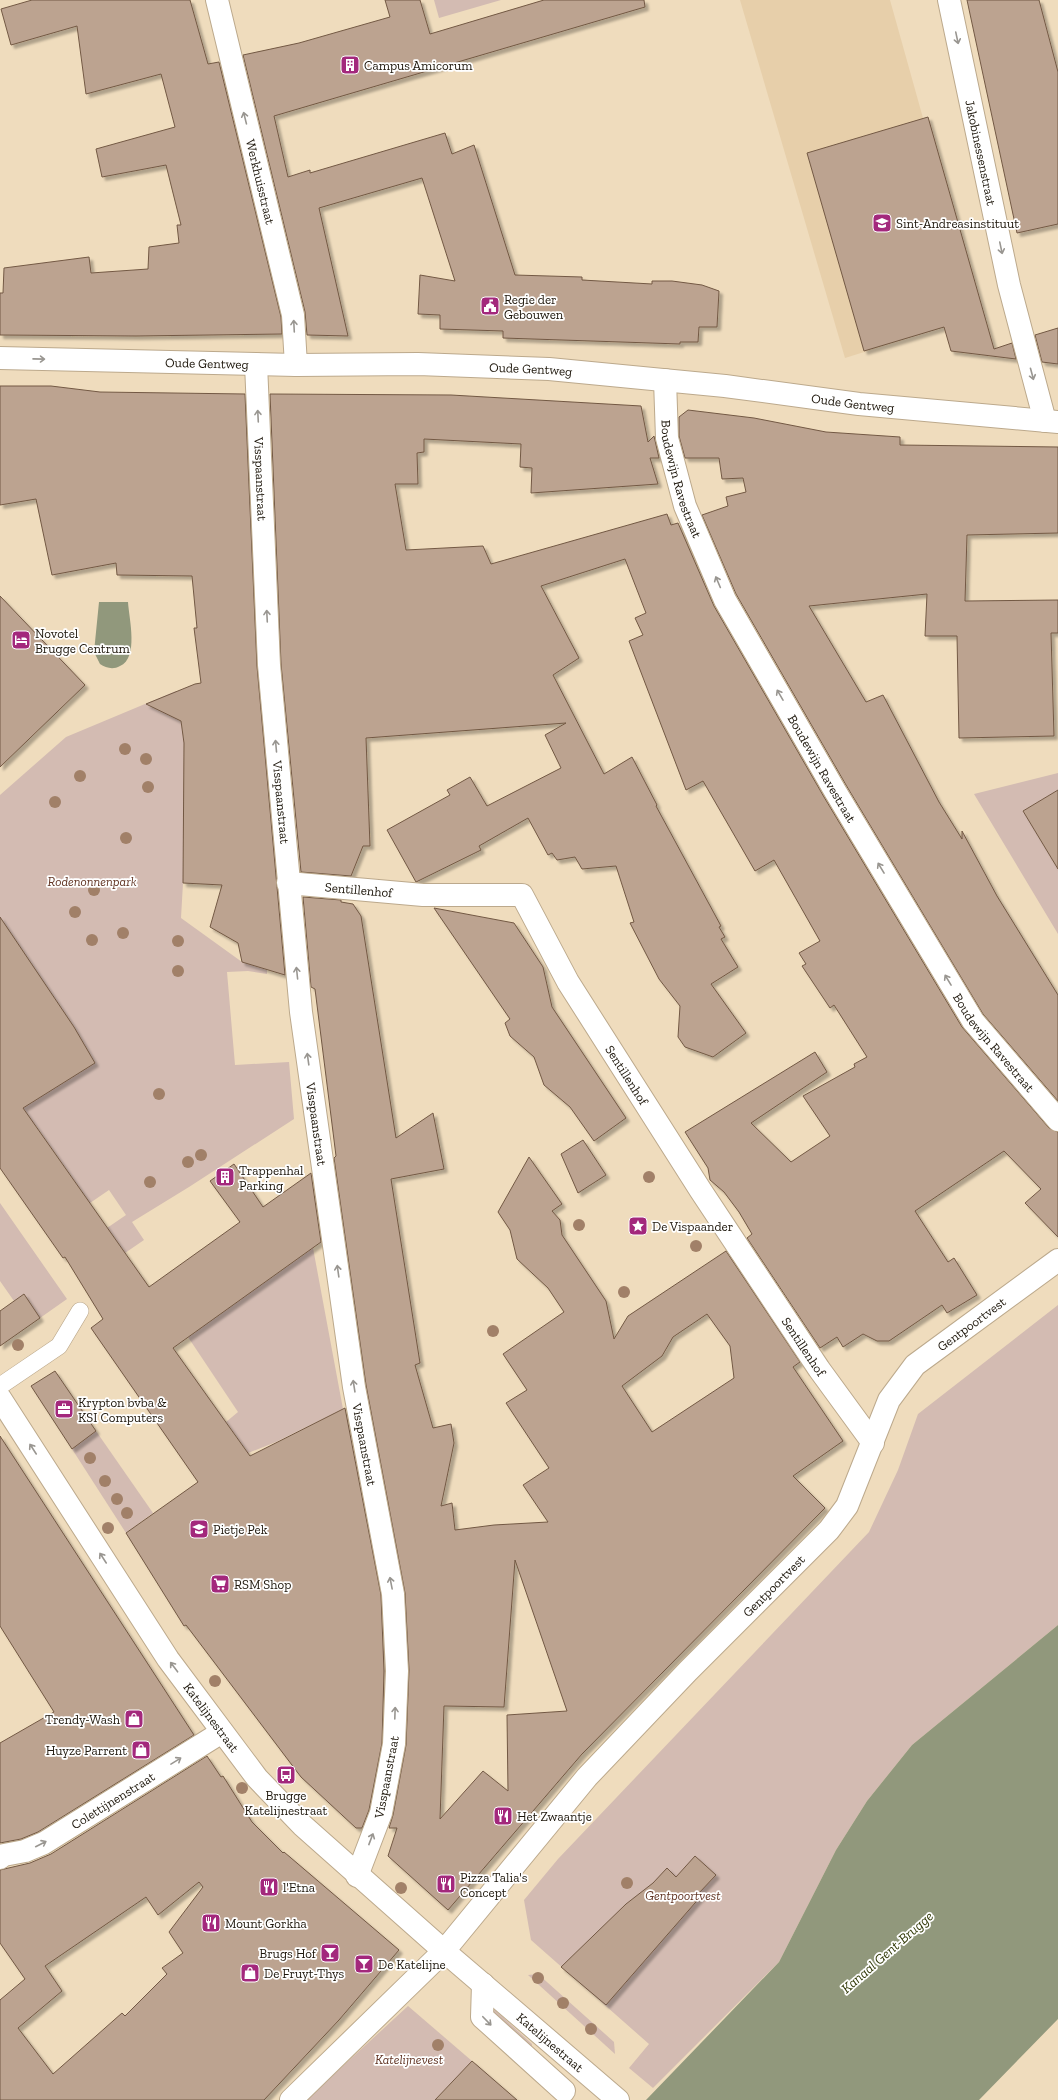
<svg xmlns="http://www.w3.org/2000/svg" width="1058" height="2100" font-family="'Zilla Slab',serif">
	<defs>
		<filter id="shadow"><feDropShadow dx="3.5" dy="3.5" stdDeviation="1" flood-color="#0004"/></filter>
	</defs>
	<rect width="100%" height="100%" fill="#efdcbd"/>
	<polygon fill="#e7cfaa" points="740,0 890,0 923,118 928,117 996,356 951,351 944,327 845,358"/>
	<g fill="#d3bbb2">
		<polygon points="434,0 501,0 439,18"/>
		<polygon points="176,691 184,740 183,883 181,918 242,962 267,970 267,974 248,971 227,972 235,1065 289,1062 294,1119 189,1187 132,1222 144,1240 125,1253 107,1228 126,1215 109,1190 90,1203 36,1126 0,1122 95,1063 74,1027 0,918 0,795 66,737"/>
		<polygon points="1058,773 1058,790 1023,811 1058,869 1058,934 974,794"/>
		<polygon points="0,1203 67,1299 40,1318 24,1294 14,1301 0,1281"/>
		<polygon points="313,1248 343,1409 276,1442 248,1453 226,1422 238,1412 188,1337"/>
		<polygon points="1058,1305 1058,1625 912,1745 867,1801 836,1850 779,1962 653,2088 629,2068 649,2044 531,1940 524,1900 558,1859 869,1532 898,1470 918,1414"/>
		<polygon points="96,1431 153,1513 126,1533 72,1449"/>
		<polygon points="538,1974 614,2042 615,2054 528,1975"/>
		<polygon points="408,2006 472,2061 435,2100 306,2100"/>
		<polygon points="495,2010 532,2044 532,2048 493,2013 492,2011"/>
	</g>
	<g fill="#91987c">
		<path d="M99 602H128C129 619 139 658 120 666 113 670 106 668 100 664L94 652Z"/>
		<polygon points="1058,1625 1058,2019 979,2100 646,2100 779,1962 836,1850 867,1801 912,1745"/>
	</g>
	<g fill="#bca390" stroke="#735944" fill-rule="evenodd" filter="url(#shadow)">
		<polygon points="32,0 190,0 208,64 219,62 281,317 282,334 136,336 0,335 0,293 3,293 4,268 89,257 91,273 148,269 149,247 179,243 177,225 181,225 166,165 102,177 96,149 175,127 161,74 86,94 77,26 11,45 1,9"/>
		<polygon points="385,0 420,0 430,34 544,0 644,0 645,7 274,116 288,177 310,170 310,173 445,133 452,154 474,145 515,275 582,277 582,280 652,284 652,281 672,281 702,285 719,291 717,327 699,327 698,342 680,342 680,344 503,338 503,331 440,329 440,315 418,314 420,275 455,281 422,178 319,208 348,336 307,335 305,312 243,55 299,43 390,17"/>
		<polygon points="967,0 1039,0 1058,72 1058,224 1017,233"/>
		<polygon points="928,117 994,349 1012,343 1016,359 951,351 944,327 864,351 807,153"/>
		<polygon points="1058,328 1058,364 1042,362 1035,335"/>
		<polygon points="0,386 51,386 100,392 245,394 257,666 285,975 242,962 238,943 210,927 222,885 183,883 184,743 181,721 146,704 195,684 201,683 194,628 197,628 192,576 117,575 116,563 52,575 36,499 0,505"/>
		<polygon points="270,394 451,395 641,406 648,442 654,436 659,458 650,458 658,484 531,493 532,468 520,467 521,444 424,439 424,452 417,453 418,484 395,484 406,550 483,546 491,564 667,514 671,525 678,523 714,606 824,797 962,1027 1049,1128 1058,1132 1058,1237 1025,1203 1041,1189 1004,1151 915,1211 948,1262 954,1258 977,1295 947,1313 942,1305 889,1341 877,1341 863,1334 843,1347 837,1337 820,1348 747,1238 752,1234 739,1212 724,1192 710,1180 708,1168 685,1132 815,1052 827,1072 751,1123 791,1162 830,1136 803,1096 855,1067 854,1064 867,1057 834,1005 830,1008 802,966 806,964 799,953 820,941 774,860 755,871 703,781 686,790 629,641 643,635 635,618 646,613 625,559 541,586 579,658 553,675 604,774 632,757 657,805 656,806 721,926 719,927 725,937 721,939 738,967 711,984 746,1033 713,1057 685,1047 678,1037 680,1006 659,979 630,923 634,922 616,866 582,869 575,857 557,860 552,853 548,855 528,818 479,846 481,850 416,882 387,830 450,795 447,790 470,777 487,806 561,768 545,735 566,723 366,738 370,846 363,846 351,876 301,872 281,664"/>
		<polygon points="688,410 754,418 826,432 900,437 900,445 1058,447 1058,533 967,535 965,601 1058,600 1058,633 1051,633 1054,736 959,738 957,636 925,636 927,594 809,606 866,702 883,695 939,802 962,839 962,831 997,896 1058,995 1058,1101 983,1014 846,785 736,594 702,515 728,506 726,497 746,492 743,478 722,479 719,458 685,458 679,436 679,417"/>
		<polygon points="0,596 85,685 0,767"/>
		<polygon points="1058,790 1058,869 1023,811"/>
		<path d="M303 897 341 900V902L353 904 361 916 396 1138 433 1113 444 1169 391 1179 420 1363 415 1365 433 1428 451 1424 454 1443 441 1506 452 1503 455 1530 494 1525 548 1522 523 1485 549 1468 506 1403 527 1390 503 1354 564 1312 548 1288 517 1259 510 1230 498 1212 529 1157 562 1204 552 1211 560 1220 562 1235 606 1301 614 1339 628 1316 726 1251 800 1362 793 1367 843 1441 793 1476 825 1508 582 1754 448 1910 388 1856 397 1828H389L393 1815 406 1745 409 1670 405 1593 366 1385 334 1158 336 1156 333 1132 315 989 311 987ZM707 1314 730 1346 734 1378 652 1432 622 1386 662 1356 673 1337ZM515 1560 567 1711 507 1715 508 1791 483 1771 440 1819 444 1706 504 1707Z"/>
		<polygon points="434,908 514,923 543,967 552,1007 626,1118 594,1141 570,1107 544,1085 534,1057 510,1036 505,1023 510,1019"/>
		<polygon points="0,917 74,1027 95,1063 23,1108 149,1287 240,1222 210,1181 234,1164 263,1207 311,1173 321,1242 173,1348 250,1456 345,1408 381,1595 384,1671 382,1743 369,1810 362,1828 356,1828 301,1777 186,1625 184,1626 126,1533 198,1482 91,1328 103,1319 65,1257 63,1258 0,1168"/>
		<polygon points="583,1140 606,1175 578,1193 561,1154"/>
		<polygon points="24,1294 40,1318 0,1346 0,1311"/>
		<polygon points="55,1371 96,1431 72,1449 31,1386"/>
		<polygon points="0,1436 194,1735 38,1832 21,1839 0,1843 0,1743 54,1712 0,1626"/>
		<path d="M207 1756 221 1777 223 1776 252 1822 283 1853 284 1852 399 1950 339 2020 264 2100H0V2000L25 1979 0 1943V1870L30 1863 51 1854ZM199 1882 203 1887 169 1932 183 1953 162 1968 167 1974 125 2016 122 2013 53 2074 18 2028 62 1991 45 1966 146 1897 158 1915Z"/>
		<polygon points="695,1856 716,1875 699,1893 702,1895 606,2005 561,1967 626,1904 653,1883 667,1868 676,1877"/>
		<polygon points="472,2061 517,2100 435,2100"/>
	</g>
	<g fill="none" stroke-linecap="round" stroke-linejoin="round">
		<defs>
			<polyline id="service" points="0,1386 59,1346 80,1311"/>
			<g id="minor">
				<path id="s1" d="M217 0 293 315 296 365"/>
				<path id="s2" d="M949 0 1009 285 1045 421"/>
				<path id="s3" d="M0 358 296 365 418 364 549 369 725 386 859 404 1058 422"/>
				<path id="s4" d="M256 364 269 665 301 1012 354 1387 393 1594 397 1671 394 1744 381 1813 357 1876"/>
				<path id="s5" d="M665 380 667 438 685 506 725 600 835 791 973 1021 1058 1120"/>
				<path id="s6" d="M288 883 423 895H522L568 982 701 1191 819 1369 873 1443"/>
				<path id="s7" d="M0 1398 168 1659 257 1778 302 1825 444 1951"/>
				<path id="s8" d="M0 1858 4 1855 25 1851 44 1843 222 1732"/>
				<path id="s9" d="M291 2100 444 1951 587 1777 688 1671 829 1530 847 1506 889 1400 915 1365 1058 1260"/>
			</g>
			<g id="tertiary">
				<path id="s10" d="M444 1951 618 2100"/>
				<polyline points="483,1984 482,2017 564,2091"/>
			</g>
		</defs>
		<use href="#service" stroke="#bca98c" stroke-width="18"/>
		<use href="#minor" stroke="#bca98c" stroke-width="24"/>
		<use href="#tertiary" stroke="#bca98c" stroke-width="24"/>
		<use href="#service" stroke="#fff" stroke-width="17"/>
		<use href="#minor" stroke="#fff" stroke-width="22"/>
		<use href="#tertiary" stroke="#fff" stroke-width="22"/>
	</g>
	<g fill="#a18068">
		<circle cx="125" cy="749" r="6"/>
		<circle cx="146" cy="759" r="6"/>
		<circle cx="80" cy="776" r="6"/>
		<circle cx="148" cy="787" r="6"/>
		<circle cx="55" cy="802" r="6"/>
		<circle cx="126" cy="838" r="6"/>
		<circle cx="94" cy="890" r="6"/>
		<circle cx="75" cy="912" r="6"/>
		<circle cx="123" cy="933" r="6"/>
		<circle cx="92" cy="940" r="6"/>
		<circle cx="178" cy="941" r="6"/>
		<circle cx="178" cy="971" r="6"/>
		<circle cx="159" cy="1094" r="6"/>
		<circle cx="201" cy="1155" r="6"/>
		<circle cx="188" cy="1162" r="6"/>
		<circle cx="649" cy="1177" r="6"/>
		<circle cx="150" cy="1182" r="6"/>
		<circle cx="579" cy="1225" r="6"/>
		<circle cx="696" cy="1246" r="6"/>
		<circle cx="624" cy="1292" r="6"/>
		<circle cx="493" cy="1331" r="6"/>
		<circle cx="18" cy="1345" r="6"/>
		<circle cx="90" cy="1458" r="6"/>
		<circle cx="105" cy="1481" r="6"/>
		<circle cx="117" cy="1499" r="6"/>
		<circle cx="127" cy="1513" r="6"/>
		<circle cx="108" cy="1528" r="6"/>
		<circle cx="215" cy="1681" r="6"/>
		<circle cx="242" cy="1788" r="6"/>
		<circle cx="627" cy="1883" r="6"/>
		<circle cx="401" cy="1888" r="6"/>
		<circle cx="538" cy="1978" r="6"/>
		<circle cx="563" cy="2003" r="6"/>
		<circle cx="591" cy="2029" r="6"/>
		<circle cx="438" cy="2045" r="6"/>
	</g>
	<defs><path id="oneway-shaft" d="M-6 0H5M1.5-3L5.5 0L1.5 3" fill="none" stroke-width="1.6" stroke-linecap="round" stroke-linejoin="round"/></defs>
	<g stroke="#999691">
		<use href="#oneway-shaft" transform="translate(957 38) rotate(78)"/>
		<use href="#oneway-shaft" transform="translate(245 118) rotate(-104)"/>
		<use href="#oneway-shaft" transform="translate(1001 248) rotate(78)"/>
		<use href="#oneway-shaft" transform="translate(294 326) rotate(-93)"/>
		<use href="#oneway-shaft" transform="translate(39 359) rotate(1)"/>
		<use href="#oneway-shaft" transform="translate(1032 374) rotate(75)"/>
		<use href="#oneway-shaft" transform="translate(258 416) rotate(-93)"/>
		<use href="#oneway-shaft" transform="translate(718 582) rotate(-113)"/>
		<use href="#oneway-shaft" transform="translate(267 616) rotate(-93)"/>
		<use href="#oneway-shaft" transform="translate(780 695) rotate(-120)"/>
		<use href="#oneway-shaft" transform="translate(276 746) rotate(-95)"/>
		<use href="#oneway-shaft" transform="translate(881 868) rotate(-121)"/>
		<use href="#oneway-shaft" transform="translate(297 973) rotate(-96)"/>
		<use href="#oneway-shaft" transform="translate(948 980) rotate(-121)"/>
		<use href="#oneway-shaft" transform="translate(308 1059) rotate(-98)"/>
		<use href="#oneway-shaft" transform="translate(338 1271) rotate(-98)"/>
		<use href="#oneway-shaft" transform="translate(354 1386) rotate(-99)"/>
		<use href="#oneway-shaft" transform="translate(33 1449) rotate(-123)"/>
		<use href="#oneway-shaft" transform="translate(103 1558) rotate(-123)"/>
		<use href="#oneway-shaft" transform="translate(391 1583) rotate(-101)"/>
		<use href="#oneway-shaft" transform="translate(174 1667) rotate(-127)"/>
		<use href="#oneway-shaft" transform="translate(395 1713) rotate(-88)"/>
		<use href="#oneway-shaft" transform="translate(176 1761) rotate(-32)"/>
		<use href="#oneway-shaft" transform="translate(371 1839) rotate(-69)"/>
		<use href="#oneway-shaft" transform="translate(41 1844) rotate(-27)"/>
		<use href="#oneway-shaft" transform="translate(487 2021) rotate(46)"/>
	</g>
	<defs>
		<symbol id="building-square" viewBox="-11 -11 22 22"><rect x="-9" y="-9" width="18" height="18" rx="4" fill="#a3287c" stroke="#fff"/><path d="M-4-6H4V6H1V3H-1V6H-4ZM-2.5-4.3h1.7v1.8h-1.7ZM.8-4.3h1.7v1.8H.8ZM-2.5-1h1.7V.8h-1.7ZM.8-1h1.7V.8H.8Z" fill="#fff"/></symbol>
		<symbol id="school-square" viewBox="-11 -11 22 22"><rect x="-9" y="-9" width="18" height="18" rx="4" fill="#a3287c" stroke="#fff"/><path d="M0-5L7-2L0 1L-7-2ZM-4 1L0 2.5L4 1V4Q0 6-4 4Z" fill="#fff"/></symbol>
		<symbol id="civic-square" viewBox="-11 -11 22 22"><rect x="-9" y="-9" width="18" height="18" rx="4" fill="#a3287c" stroke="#fff"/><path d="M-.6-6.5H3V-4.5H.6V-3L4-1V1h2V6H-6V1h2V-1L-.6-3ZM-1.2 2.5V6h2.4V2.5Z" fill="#fff"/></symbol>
		<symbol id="hotel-square" viewBox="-11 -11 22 22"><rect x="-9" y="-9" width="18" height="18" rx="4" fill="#a3287c" stroke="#fff"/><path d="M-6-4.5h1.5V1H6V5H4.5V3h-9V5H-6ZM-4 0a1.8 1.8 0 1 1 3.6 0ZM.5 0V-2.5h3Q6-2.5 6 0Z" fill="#fff"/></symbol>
		<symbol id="sight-square" viewBox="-11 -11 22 22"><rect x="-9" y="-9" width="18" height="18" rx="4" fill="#a3287c" stroke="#fff"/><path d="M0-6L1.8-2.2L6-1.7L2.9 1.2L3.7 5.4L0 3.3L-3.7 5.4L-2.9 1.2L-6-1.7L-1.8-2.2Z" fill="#fff"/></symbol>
		<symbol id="office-square" viewBox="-11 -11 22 22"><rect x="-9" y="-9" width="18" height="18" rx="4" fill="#a3287c" stroke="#fff"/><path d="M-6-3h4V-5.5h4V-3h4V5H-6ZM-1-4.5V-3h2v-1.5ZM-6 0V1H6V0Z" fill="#fff"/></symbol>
		<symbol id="supermarket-square" viewBox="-11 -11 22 22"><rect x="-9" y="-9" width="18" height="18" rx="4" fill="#a3287c" stroke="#fff"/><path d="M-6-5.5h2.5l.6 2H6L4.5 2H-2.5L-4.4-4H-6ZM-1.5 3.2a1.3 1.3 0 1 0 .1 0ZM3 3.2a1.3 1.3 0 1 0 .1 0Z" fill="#fff"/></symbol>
		<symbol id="shop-square" viewBox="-11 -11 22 22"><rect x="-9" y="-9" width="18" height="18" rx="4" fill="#a3287c" stroke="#fff"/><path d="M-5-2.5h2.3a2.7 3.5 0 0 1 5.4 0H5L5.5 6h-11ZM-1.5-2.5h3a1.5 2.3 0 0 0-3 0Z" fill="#fff"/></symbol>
		<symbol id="bus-square" viewBox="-11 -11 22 22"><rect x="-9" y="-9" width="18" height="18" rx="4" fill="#a3287c" stroke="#fff"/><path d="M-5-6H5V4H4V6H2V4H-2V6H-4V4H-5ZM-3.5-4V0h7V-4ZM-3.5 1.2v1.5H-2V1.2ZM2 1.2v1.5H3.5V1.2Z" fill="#fff"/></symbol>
		<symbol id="restaurant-square" viewBox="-11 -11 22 22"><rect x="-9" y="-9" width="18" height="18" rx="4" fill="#a3287c" stroke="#fff"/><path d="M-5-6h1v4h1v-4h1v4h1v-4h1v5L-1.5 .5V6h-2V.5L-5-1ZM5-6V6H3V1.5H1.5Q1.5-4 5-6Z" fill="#fff"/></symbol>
		<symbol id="bar-square" viewBox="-11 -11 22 22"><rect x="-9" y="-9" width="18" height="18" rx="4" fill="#a3287c" stroke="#fff"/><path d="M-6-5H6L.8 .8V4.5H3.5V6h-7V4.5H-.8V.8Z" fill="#fff"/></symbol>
	</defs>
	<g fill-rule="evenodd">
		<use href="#building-square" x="339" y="54" width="22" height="22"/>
		<use href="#school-square" x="871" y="212" width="22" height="22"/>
		<use href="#civic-square" x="479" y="295" width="22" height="22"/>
		<use href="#hotel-square" x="10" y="629" width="22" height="22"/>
		<use href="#building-square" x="214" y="1166" width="22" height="22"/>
		<use href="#sight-square" x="627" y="1215" width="22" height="22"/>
		<use href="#office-square" x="53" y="1398" width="22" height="22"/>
		<use href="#school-square" x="188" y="1518" width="22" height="22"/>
		<use href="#supermarket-square" x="209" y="1573" width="22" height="22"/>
		<use href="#shop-square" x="123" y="1708" width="22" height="22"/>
		<use href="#shop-square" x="130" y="1739" width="22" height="22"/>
		<use href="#bus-square" x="275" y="1764" width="22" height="22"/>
		<use href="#restaurant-square" x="492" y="1805" width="22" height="22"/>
		<use href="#restaurant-square" x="435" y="1873" width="22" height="22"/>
		<use href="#restaurant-square" x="258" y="1876" width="22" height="22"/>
		<use href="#restaurant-square" x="200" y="1912" width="22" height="22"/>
		<use href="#bar-square" x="319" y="1942" width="22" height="22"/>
		<use href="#bar-square" x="353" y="1953" width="22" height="22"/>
		<use href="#shop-square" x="239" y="1962" width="22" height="22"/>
	</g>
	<g text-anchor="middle" stroke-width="3.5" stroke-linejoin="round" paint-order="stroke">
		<g font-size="13" fill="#1c150a" stroke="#fff" text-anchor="start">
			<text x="364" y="70">Campus Amicorum</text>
			<text x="896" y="228">Sint-Andreasinstituut</text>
			<text x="504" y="304">Regie der<tspan x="504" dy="15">Gebouwen</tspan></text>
			<text x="35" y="638">Novotel<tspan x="35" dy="15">Brugge Centrum</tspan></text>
			<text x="239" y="1175">Trappenhal<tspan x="239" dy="15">Parking</tspan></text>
			<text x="652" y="1231">De Vispaander</text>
			<text x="78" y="1407">Krypton bvba &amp;<tspan x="78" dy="15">KSI Computers</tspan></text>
			<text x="213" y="1534">Pietje Pek</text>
			<text x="234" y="1589">RSM Shop</text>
			<text x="120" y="1724" text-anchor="end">Trendy-Wash</text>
			<text x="127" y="1755" text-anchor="end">Huyze Parrent</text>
			<text x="286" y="1800" text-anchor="middle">Brugge<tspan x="286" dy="15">Katelijnestraat</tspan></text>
			<text x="517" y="1821">Het Zwaantje</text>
			<text x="460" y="1882">Pizza Talia's<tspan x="460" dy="15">Concept</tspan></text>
			<text x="283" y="1892">l'Etna</text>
			<text x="225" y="1928">Mount Gorkha</text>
			<text x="316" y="1958" text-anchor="end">Brugs Hof</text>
			<text x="378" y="1969">De Katelijne</text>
			<text x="264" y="1978">De Fruyt-Thys</text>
		</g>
		<g font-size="13" fill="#1c150a" stroke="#fff">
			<text dy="5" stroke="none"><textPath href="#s2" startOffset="156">Jakobinessenstraat</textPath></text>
			<text dy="5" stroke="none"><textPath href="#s1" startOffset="187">Werkhuisstraat</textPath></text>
			<text dy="5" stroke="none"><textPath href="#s3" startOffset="207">Oude Gentweg</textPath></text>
			<text dy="5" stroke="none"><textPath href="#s3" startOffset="531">Oude Gentweg</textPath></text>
			<text dy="5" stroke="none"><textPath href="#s3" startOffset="855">Oude Gentweg</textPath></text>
			<text dy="5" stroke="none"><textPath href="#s5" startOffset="101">Boudewijn Ravestraat</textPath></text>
			<text dy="5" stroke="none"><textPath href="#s4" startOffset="115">Visspaanstraat</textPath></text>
			<text dy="5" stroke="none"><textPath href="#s5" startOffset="425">Boudewijn Ravestraat</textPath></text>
			<text dy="5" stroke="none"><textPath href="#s4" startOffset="439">Visspaanstraat</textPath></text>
			<text dy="5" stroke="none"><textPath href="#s6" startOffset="71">Sentillenhof</textPath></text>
			<text dy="5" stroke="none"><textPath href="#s5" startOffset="749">Boudewijn Ravestraat</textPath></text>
			<text dy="5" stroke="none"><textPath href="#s6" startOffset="443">Sentillenhof</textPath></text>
			<text dy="5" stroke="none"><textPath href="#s4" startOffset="763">Visspaanstraat</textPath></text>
			<text dy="5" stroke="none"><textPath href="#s9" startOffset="1042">Gentpoortvest</textPath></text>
			<text dy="5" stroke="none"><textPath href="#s6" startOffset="767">Sentillenhof</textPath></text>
			<text dy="5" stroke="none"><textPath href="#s4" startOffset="1087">Visspaanstraat</textPath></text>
			<text dy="5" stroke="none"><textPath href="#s9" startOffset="706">Gentpoortvest</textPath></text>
			<text dy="5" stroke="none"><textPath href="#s7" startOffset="383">Katelijnestraat</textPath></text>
			<text transform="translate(386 1777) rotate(-79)" y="5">Visspaanstraat</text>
			<text dy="5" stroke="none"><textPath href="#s8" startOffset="128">Colettijnenstraat</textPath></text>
			<text dy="5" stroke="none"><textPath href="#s10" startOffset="140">Katelijnestraat</textPath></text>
		</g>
		<g font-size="13" font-style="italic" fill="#613423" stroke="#fff">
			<text x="92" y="886">Rodenonnenpark</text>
			<text x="683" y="1900">Gentpoortvest</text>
			<text x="409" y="2064">Katelijnevest</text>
		</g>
		<g font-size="14" font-style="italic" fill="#313907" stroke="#fff">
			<text transform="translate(887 1952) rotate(-41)" y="5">Kanaal Gent-Brugge</text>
		</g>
	</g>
</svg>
